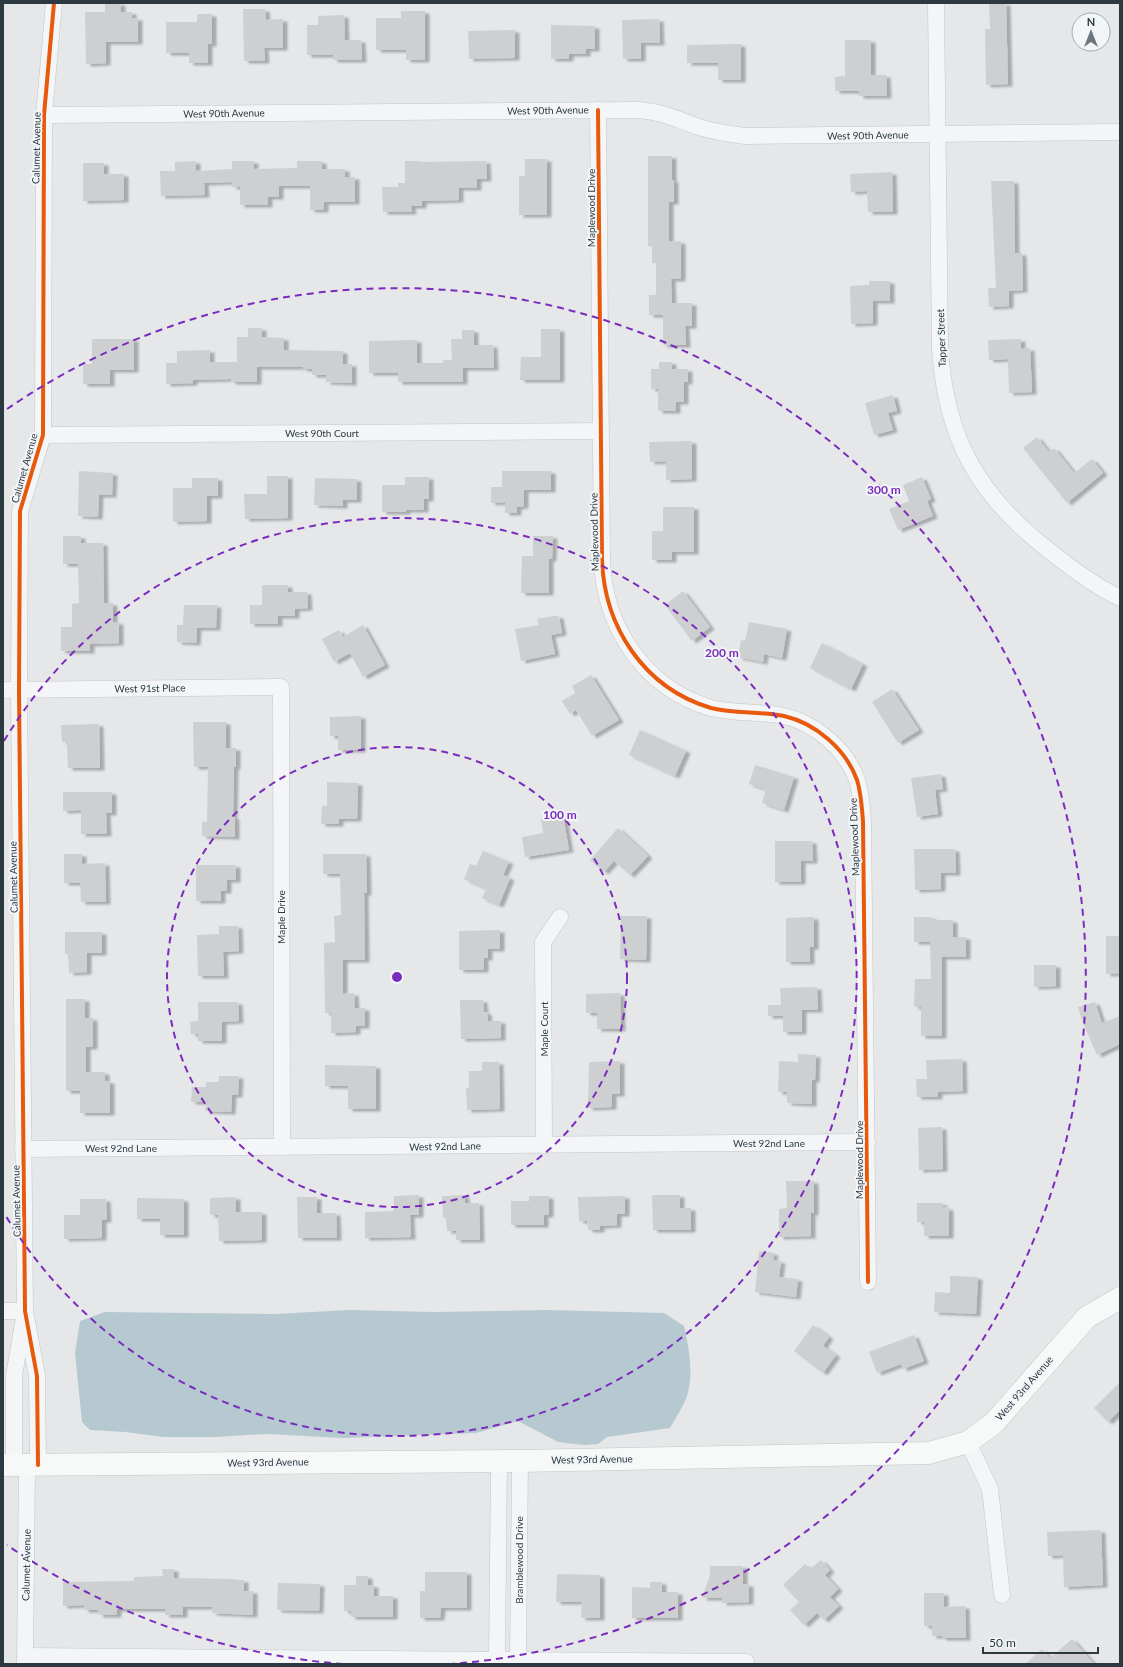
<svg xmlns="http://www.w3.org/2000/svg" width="1123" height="1667" font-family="Lato,sans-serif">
	<defs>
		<filter id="shadow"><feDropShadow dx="4.5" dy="2.5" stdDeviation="1" flood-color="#0004"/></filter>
	</defs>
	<rect width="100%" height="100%" fill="#e5e7e9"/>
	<path fill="#b7c9d0" d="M350 1310 434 1312 547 1310 664 1313 684 1326C689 1348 695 1379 685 1401 681 1410 675 1419 670 1428L607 1437 598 1444 584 1445 558 1442 518 1421 476 1433 343 1438 266 1434 215 1437H163L126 1432 90 1430 82 1422 75 1353 80 1321 105 1312 274 1314Z"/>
	<g fill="#cdcfd1" filter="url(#shadow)">
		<polygon points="105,3 121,3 121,12 132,12 132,18 138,18 138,42 106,42 106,63 86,64 85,12 105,12"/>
		<polygon points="989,3 1006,3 1008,84 986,85 985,29 990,29"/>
		<polygon points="243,9 265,9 266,20 283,19 283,48 264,48 265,61 244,61"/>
		<polygon points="401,11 425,11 425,60 406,60 406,50 376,50 376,18 401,18"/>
		<polygon points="197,14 212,14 212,44 208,44 208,63 189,63 189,53 166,53 166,22 197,22"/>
		<polygon points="344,15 345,40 361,40 362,60 333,60 333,55 307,55 307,25 318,25 318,16"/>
		<polygon points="659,19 660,43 641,43 641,59 623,59 622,20"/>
		<polygon points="551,25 595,26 595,49 586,49 586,54 569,54 569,59 551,59"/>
		<polygon points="515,30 515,58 469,59 468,31"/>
		<polygon points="845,40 871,40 871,75 886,75 887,96 859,96 859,91 835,91 835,77 845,76"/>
		<polygon points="741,44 741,80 718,80 718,63 687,63 687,45"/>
		<polygon points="648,156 672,156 672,180 674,180 674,202 669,202 669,242 681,241 681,279 671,279 672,303 692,303 692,326 685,326 686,345 663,345 663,315 649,315 649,295 656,295 656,263 652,263 652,246 648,246"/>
		<polygon points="525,159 547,159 547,215 519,215 519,176 525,176"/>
		<polygon points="196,161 196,171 232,169 232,161 254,161 254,169 297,168 297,161 322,161 322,169 345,169 345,177 355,177 355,202 324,202 324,210 310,210 310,186 279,186 279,197 268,197 268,205 240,205 240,187 232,187 232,182 204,183 205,195 161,196 160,171 175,171 175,162"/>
		<polygon points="405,161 421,161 421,162 486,161 487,179 477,179 477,188 459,188 459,200 422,201 422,206 411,206 412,212 383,212 382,187 398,187 398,183 405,183"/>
		<polygon points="83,163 104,163 104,174 124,174 124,200 83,201"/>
		<polygon points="892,172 893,212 868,212 867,191 851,192 850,174"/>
		<polygon points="991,181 1014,181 1015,253 1022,253 1023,290 1009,291 1009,306 989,307 988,288 996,288"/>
		<polygon points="869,281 890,281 890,301 873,301 873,323 851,324 850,286 869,285"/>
		<polygon points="248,328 262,328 262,337 284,338 284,350 343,351 343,364 352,364 352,383 326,382 326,375 312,375 312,369 303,369 303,367 257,367 257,382 231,382 231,379 193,380 193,383 166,384 166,363 177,363 177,351 210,350 210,362 237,362 237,337 248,337"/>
		<polygon points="541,329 560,329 560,380 520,380 521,357 541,357"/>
		<polygon points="462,330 474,330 474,345 493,345 494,368 463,368 463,382 398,382 398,373 369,373 369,341 417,340 417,363 443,363 443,360 452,360 451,339 462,339"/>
		<polygon points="92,339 134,339 134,370 110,370 110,384 83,384 83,364 92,364"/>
		<polygon points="1021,339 1021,349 1030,348 1032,392 1009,393 1008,359 989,360 988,340"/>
		<polygon points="659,362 672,362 672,369 688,369 688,382 684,382 684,402 676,402 676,411 658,411 658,389 651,389 651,369 659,369"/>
		<polygon points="893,395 897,411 888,413 893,430 874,435 865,403"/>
		<polygon points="1037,437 1049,452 1054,448 1074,473 1092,459 1103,473 1067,503 1023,448"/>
		<polygon points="692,441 692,479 666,480 666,461 650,462 649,442"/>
		<polygon points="79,471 113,473 112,495 99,495 98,517 78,516"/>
		<polygon points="502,471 551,471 551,490 524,490 524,506 517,507 517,513 505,513 505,502 491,503 491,487 502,487"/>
		<polygon points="267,476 288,476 288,518 245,519 244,494 267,494"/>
		<polygon points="405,477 429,477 429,499 424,499 424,510 406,510 406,512 382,512 382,485 405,485"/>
		<polygon points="922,477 931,499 927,501 933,516 898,530 889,509 909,501 903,485"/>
		<polygon points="192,478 218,478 218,496 207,496 207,521 173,522 173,488 192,488"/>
		<polygon points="315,478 357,479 357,500 343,500 343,506 314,505"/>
		<polygon points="663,507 694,507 694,552 672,552 672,560 652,560 652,531 663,531"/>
		<polygon points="63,536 81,536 81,543 103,543 104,603 113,603 113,622 119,622 119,643 90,644 90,651 61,651 61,627 72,627 72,604 79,603 78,564 63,564"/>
		<polygon points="533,536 553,536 552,559 549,559 549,593 521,593 522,556 533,556"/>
		<polygon points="262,585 288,585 288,592 307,592 308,608 295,609 295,616 278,616 278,624 250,624 250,605 262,605"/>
		<polygon points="683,591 710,627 692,641 665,605"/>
		<polygon points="184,605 217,605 216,628 197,628 196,643 177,642 177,625 183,625"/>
		<polygon points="553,616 559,616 562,633 551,635 555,654 521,661 515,629 539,625 537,619"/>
		<polygon points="749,622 787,629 782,658 764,654 763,662 738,657 741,640 745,641"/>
		<polygon points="363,625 385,665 363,677 350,653 334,662 322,639 339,630 343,637"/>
		<polygon points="822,643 863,664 851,689 810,668"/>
		<polygon points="591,675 619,720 592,736 576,710 570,714 562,701 575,693 572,686"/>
		<polygon points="892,689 919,730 898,743 872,702"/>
		<polygon points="361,716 361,750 338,750 338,736 330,736 330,717"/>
		<polygon points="193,722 226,722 226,748 236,748 236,767 234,767 233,817 235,817 235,837 202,836 202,822 207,822 208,767 194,767"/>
		<polygon points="99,724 100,768 68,768 67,742 62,742 61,725"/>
		<polygon points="640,730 686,751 675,776 629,755"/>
		<polygon points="755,765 794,777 784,810 762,803 766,789 749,784"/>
		<polygon points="941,774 943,789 935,790 938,814 917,817 911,778"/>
		<polygon points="327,782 358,783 357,819 339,819 339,824 321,824 322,806 327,806"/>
		<polygon points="63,792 112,792 112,813 106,813 107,834 81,834 81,810 63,811"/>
		<polygon points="563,815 569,850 525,857 522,837 543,833 541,819"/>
		<polygon points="618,828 648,856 630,875 614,861 604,872 590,860"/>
		<polygon points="775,841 812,841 813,861 801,861 801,882 775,882"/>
		<polygon points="914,849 955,849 956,873 941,873 941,889 915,890"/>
		<polygon points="483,851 509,862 503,875 510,878 499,905 482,898 486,889 464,879 470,864 476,866"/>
		<polygon points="64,854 82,854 82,864 105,863 106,902 81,902 80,883 64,883"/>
		<polygon points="323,854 366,854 367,893 364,893 365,960 343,960 343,994 354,993 355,1008 365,1008 365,1026 356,1026 356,1032 331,1033 331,1013 325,1013 324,943 335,942 334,916 341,915 340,874 323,874"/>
		<polygon points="196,865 236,865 236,880 227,880 227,891 221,891 221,901 196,901"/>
		<polygon points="621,916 647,916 646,960 620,959"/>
		<polygon points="814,917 814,947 810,947 810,962 786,962 786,918"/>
		<polygon points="914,917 932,917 932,920 953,920 953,937 966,937 966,957 942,957 942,1036 921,1036 921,1007 914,1007 915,979 931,979 930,942 914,942"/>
		<polygon points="219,926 238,926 239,951 223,952 224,976 198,976 197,935 219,934"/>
		<polygon points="500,930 500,949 488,949 488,958 484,958 484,970 459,970 459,931"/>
		<polygon points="65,932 102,932 102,953 87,953 87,972 69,973 68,954 65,954"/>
		<polygon points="1106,936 1120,936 1120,973 1106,974"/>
		<polygon points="1034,965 1056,965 1056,986 1034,987"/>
		<polygon points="817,987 818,1010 802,1010 802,1032 783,1032 783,1016 768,1016 768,1005 781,1005 780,988"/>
		<polygon points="620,993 621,1029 597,1029 597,1013 586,1013 586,994"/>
		<polygon points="66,999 85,999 85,1018 93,1018 93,1047 86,1047 86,1072 105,1072 105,1081 110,1081 110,1113 80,1113 80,1091 66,1091"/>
		<polygon points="460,1000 483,1000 484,1012 487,1012 488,1021 501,1021 501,1038 461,1039"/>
		<polygon points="198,1002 238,1002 239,1021 222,1022 222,1041 198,1041 198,1034 191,1034 190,1022 198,1021"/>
		<polygon points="1095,1002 1102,1023 1120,1016 1120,1044 1097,1055 1083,1023 1078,1007"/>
		<polygon points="798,1054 816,1055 815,1080 812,1080 812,1104 787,1103 787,1092 778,1092 779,1061 798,1062"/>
		<polygon points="962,1059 963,1091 938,1092 938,1097 917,1097 916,1079 927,1079 926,1060"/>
		<polygon points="620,1061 620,1094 612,1094 612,1107 588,1108 589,1062"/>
		<polygon points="482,1062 499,1062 500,1109 467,1110 466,1088 469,1088 469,1071 482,1071"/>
		<polygon points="325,1065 376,1066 376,1109 348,1109 348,1086 325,1086"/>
		<polygon points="219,1076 239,1076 238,1095 232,1095 231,1112 205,1111 206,1102 191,1102 192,1087 206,1087 206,1082 219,1082"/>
		<polygon points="942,1127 943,1169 919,1170 918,1128"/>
		<polygon points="786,1181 814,1181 814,1213 811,1213 811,1236 779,1237 779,1209 787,1208"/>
		<polygon points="419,1195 419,1215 410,1215 411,1237 365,1238 365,1212 394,1211 394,1196"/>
		<polygon points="465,1195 465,1203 479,1203 480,1240 456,1240 456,1231 447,1231 446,1218 443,1218 442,1196"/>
		<polygon points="652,1195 680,1195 680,1208 691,1208 691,1230 653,1230"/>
		<polygon points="529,1196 549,1196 549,1215 544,1215 544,1225 511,1225 511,1201 529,1201"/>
		<polygon points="625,1196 625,1214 617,1214 617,1225 600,1226 600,1230 588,1230 587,1221 579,1221 578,1197"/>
		<polygon points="236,1197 236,1212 262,1212 262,1240 219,1241 218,1215 210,1215 210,1198"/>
		<polygon points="297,1197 317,1197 317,1213 336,1213 337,1238 298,1238"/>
		<polygon points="137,1198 184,1199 184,1235 160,1235 160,1219 137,1219"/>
		<polygon points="80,1199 106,1199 107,1220 102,1220 102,1238 64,1239 64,1215 80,1215"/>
		<polygon points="917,1203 943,1203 943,1207 949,1208 949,1236 924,1236 924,1222 917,1222"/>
		<polygon points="759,1251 774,1253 773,1260 781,1261 779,1277 798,1279 796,1297 755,1292"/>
		<polygon points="950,1276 978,1277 976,1314 934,1312 935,1292 950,1293"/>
		<polygon points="813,1325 829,1337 823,1346 836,1355 823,1373 794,1351"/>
		<polygon points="914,1335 924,1361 903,1369 901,1364 877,1373 869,1352"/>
		<polygon points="1120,1382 1120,1410 1108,1422 1094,1408"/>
		<polygon points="1101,1530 1103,1585 1064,1587 1063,1555 1048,1556 1047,1532"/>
		<polygon points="821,1560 830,1570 825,1575 838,1589 830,1597 839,1606 824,1620 817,1613 804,1625 790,1610 799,1602 783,1585 805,1564 810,1569"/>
		<polygon points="710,1566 743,1566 743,1584 749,1584 749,1602 722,1603 722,1598 702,1598 710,1575"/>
		<polygon points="162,1569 174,1569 174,1578 235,1579 235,1580 244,1580 244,1591 253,1591 253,1615 212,1613 212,1607 183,1607 183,1615 165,1615 165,1609 117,1609 117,1615 99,1615 98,1610 84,1610 84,1605 63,1606 63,1582 134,1581 134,1577 163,1576"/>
		<polygon points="425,1572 467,1572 467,1608 441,1608 440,1618 420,1618 420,1591 425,1591"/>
		<polygon points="557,1574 600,1575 600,1618 581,1618 582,1602 556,1602"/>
		<polygon points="356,1576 368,1576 368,1585 374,1585 374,1596 393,1596 393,1617 351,1617 351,1611 344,1611 344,1585 356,1585"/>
		<polygon points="650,1582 662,1582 662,1592 678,1592 678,1618 632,1618 632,1587 650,1588"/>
		<polygon points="278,1583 320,1584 319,1611 277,1610"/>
		<polygon points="924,1593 944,1593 944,1607 965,1606 966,1638 942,1638 942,1636 932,1636 932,1626 924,1626"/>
		<polygon points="1072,1639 1094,1664 1025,1664 1042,1649 1050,1658"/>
	</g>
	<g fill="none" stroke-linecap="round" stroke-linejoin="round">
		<defs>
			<g id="street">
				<path d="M936 3 940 349C946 440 979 497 1052 553 1074 570 1095 586 1120 598"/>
				<path d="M598 110 602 559C604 627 644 688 711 708 735 714 760 711 784 716 815 723 846 749 857 780 861 793 862 807 863 822L868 1282"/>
				<path d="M44 115 639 110C664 112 676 119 699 127 714 132 729 134 745 136L1120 132"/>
				<polyline points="43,435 600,431"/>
				<polyline points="3,690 281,687 282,1147"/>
				<polyline points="544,1145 543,942 560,917"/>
				<polyline points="23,1149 867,1142"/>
				<polyline points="3,1311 25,1311"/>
				<polyline points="968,1442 990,1489 1002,1595"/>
				<polyline points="14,1465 14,1376 23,1323"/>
				<polyline points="38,1465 37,1376 25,1311 19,690 20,511 43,435 44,115 54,3"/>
				<polyline points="25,1656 746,1662 746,1664"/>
				<polyline points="497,1660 499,1461"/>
				<polyline points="518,1660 520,1461"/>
				<polyline points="25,1664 27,1465"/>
			</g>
			<polyline id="secondary" points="3,1465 520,1461 929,1453 968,1442 994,1423 1087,1317 1120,1298"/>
		</defs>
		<use href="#street" stroke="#c3c5c7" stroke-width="17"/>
		<use href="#secondary" stroke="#c3c5c7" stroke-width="23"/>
		<use href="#street" stroke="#f4f5f6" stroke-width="16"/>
		<use href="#secondary" stroke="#f7f8f8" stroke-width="22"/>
		<defs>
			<g id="cycleway">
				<path d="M598 110 602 559C604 627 644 688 711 708 735 714 760 711 784 716 815 723 846 749 857 780 861 793 862 807 863 822L868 1282"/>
				<polyline points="38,1465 37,1376 25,1311 19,690 20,511 43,435 44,115 54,3"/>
			</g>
		</defs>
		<use href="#cycleway" stroke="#f3f6f8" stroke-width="6"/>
		<use href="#cycleway" stroke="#e8590c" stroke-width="4"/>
	</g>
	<g fill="none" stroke="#7b2cbf" stroke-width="2" stroke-dasharray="7 5">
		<circle cx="397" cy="977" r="230"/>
		<path d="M4 741A459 459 0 1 1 4 1213"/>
		<path d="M343 1664A689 689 0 0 1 7 1545M7 409A689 689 0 1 1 451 1664"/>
	</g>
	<g text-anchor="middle" stroke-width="4" stroke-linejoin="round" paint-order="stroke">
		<g font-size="10" fill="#2d3941" stroke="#f3f6f8">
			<text transform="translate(548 110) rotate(-1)" y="4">West 90th Avenue</text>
			<text transform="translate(224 113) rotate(-1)" y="4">West 90th Avenue</text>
			<text transform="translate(868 135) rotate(-1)" y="4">West 90th Avenue</text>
			<text transform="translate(36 148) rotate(-89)" y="4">Calumet Avenue</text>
			<text transform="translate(591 208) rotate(-90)" y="4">Maplewood Drive</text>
			<text transform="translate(941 338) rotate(-92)" y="4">Tapper Street</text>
			<text x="322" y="437">West 90th Court</text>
			<text transform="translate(24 468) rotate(-74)" y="4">Calumet Avenue</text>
			<text transform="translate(594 532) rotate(-91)" y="4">Maplewood Drive</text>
			<text transform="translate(150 688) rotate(-1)" y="4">West 91st Place</text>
			<text transform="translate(854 837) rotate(-92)" y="4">Maplewood Drive</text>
			<text transform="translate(13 877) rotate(-91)" y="4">Calumet Avenue</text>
			<text transform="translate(281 917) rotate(-90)" y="4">Maple Drive</text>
			<text transform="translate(544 1029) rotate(-90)" y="4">Maple Court</text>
			<text x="769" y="1147">West 92nd Lane</text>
			<text transform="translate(445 1146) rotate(-1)" y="4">West 92nd Lane</text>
			<text x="121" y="1152">West 92nd Lane</text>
			<text transform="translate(859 1160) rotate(-90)" y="4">Maplewood Drive</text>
			<text transform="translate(16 1201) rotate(-91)" y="4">Calumet Avenue</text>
			<text transform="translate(1024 1388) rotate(-49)" y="4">West 93rd Avenue</text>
			<text transform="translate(592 1459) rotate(-1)" y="4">West 93rd Avenue</text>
			<text transform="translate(268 1462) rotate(-1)" y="4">West 93rd Avenue</text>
			<text transform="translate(519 1560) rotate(-90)" y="4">Bramblewood Drive</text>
			<text transform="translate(26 1565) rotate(-89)" y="4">Calumet Avenue</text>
		</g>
	</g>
	<circle cx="397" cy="977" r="6" fill="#7b2cbf" stroke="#f3f6f8" stroke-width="2"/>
	<g font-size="12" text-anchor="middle" font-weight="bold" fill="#7b2cbf" stroke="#f3f6f8" stroke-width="4" stroke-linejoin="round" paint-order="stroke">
		<text x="884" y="494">300 m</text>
		<text x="722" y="657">200 m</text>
		<text x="560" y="819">100 m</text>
	</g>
	<rect width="1123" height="1667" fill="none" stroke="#2d3941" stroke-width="8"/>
	<g transform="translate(1091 32)"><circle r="19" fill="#f3f6f8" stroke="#a4aaaf"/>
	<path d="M0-3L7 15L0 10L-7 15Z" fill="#6d767c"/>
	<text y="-6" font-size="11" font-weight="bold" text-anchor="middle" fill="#2d3941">N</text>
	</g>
	<path d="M983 1647v6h115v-6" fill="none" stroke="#2d3941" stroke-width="2"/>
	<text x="989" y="1647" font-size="12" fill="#2d3941" stroke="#f3f6f8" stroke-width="3" paint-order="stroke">50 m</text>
</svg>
